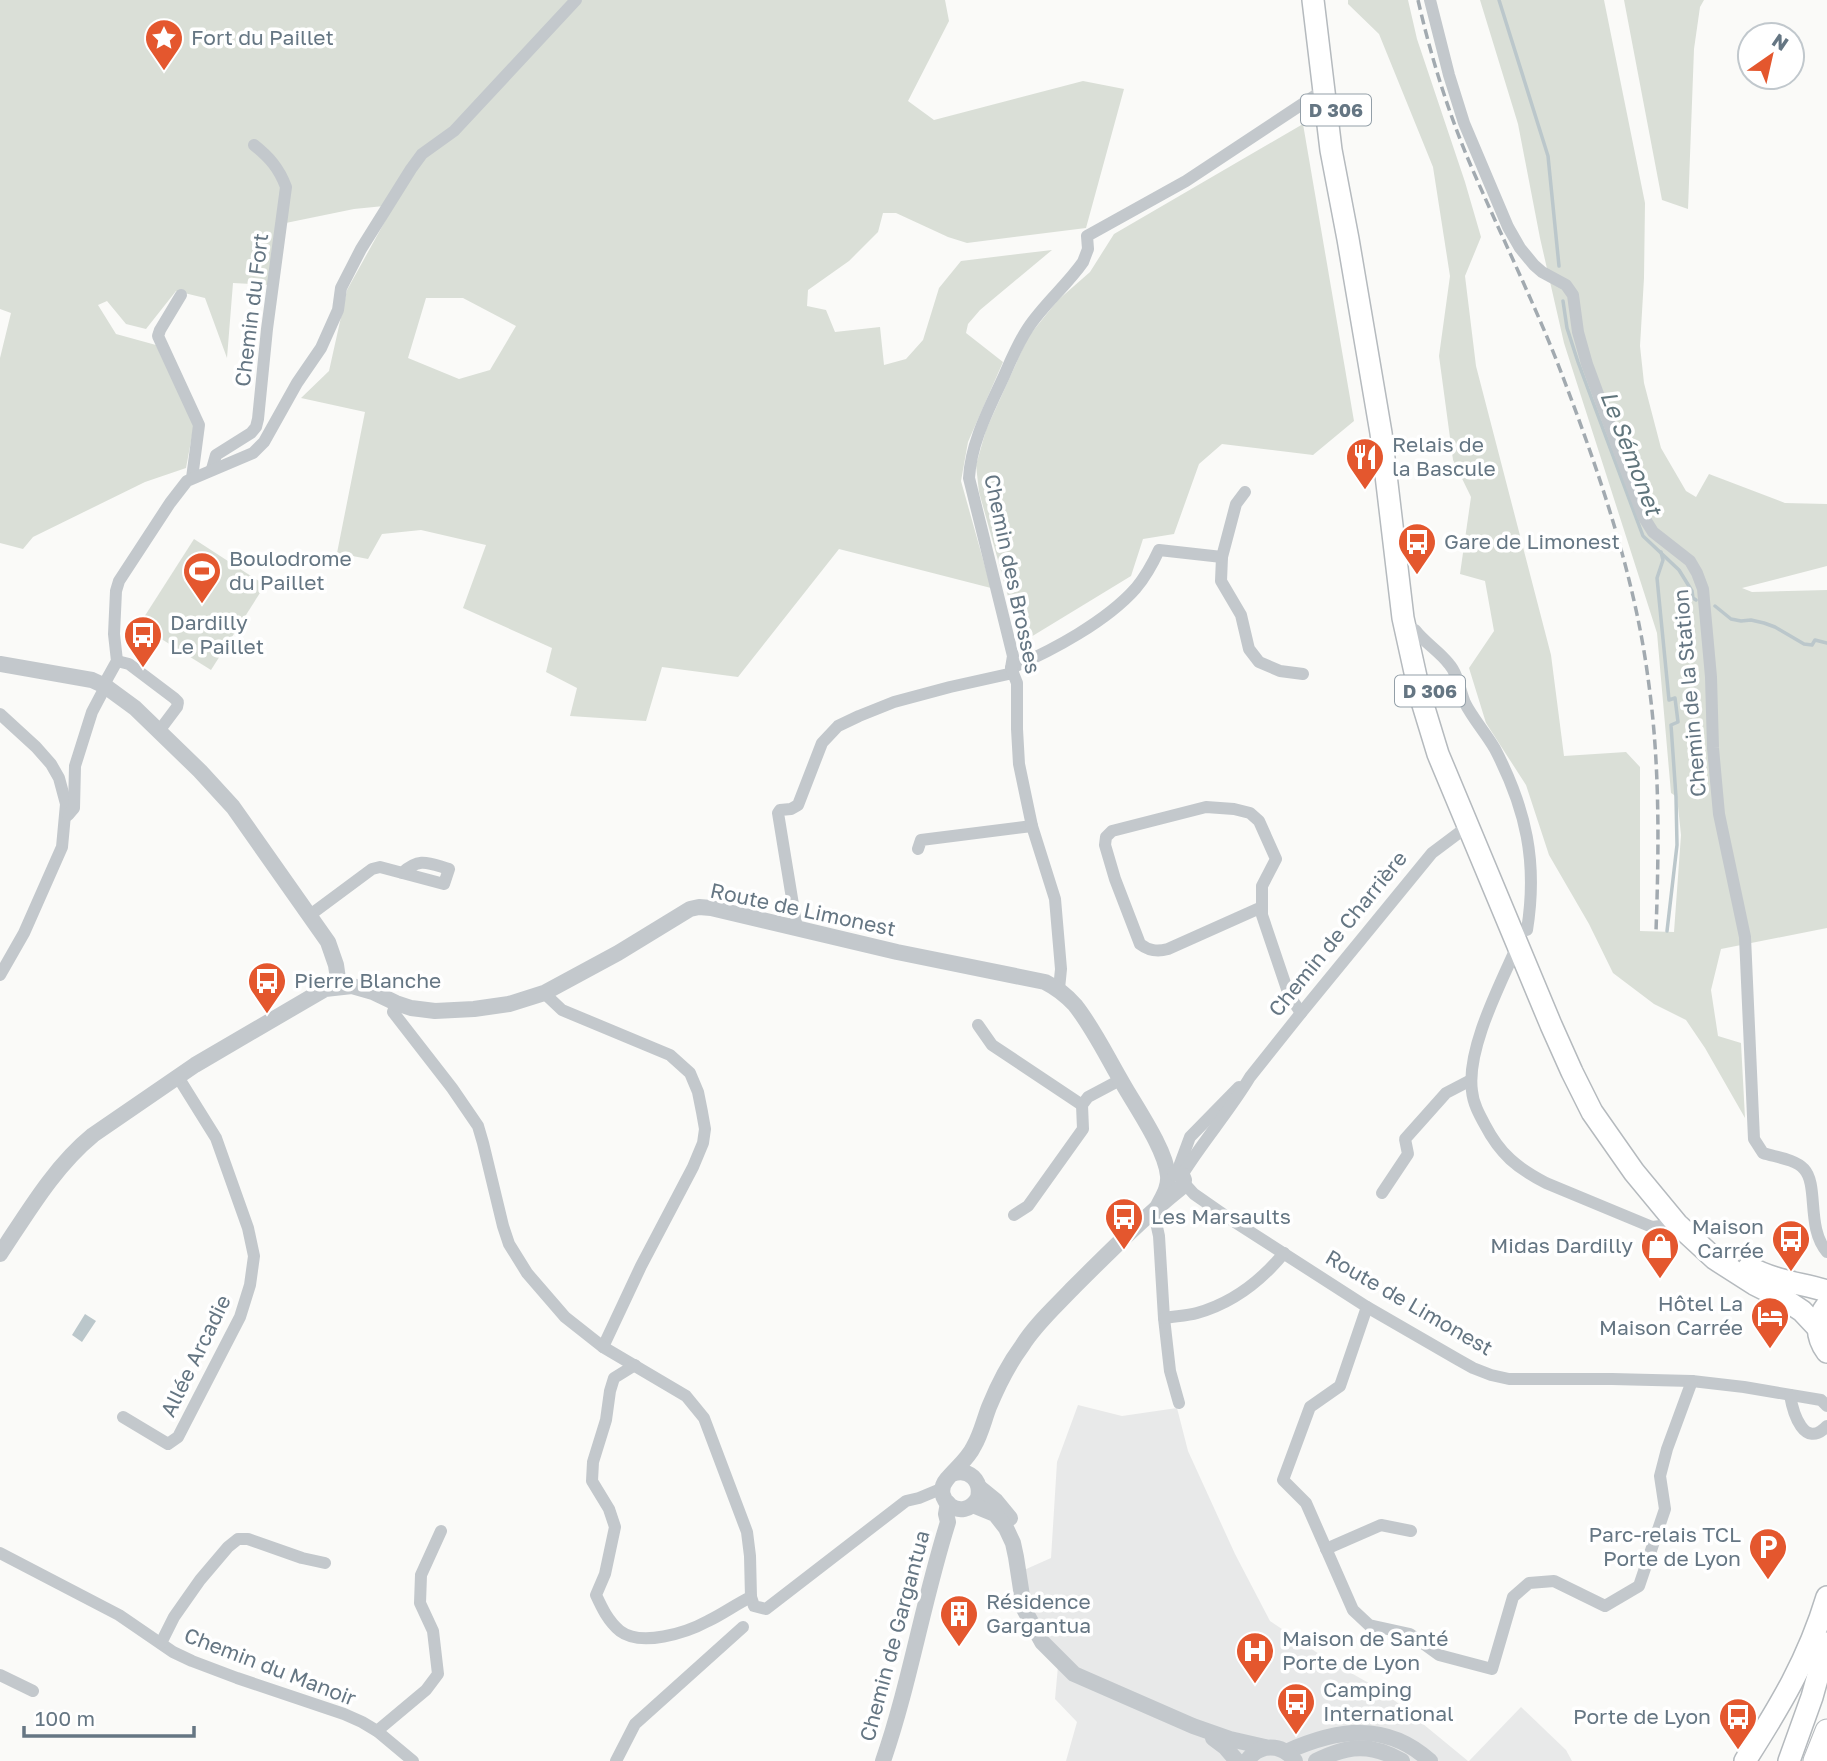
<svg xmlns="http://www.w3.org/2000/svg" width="1827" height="1761" font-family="'Golos Text',sans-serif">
	<rect width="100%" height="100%" fill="#fafaf8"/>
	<g fill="#e8e9e9">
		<polygon points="1078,1405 1122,1416 1177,1408 1188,1451 1235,1554 1270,1621 1328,1660 1383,1691 1468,1761 1066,1761 1077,1722 1055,1699 1059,1655 1046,1638 1032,1609 1024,1570 1051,1558 1057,1462"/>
		<polygon points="1521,1707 1566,1750 1572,1761 1469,1761"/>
	</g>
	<g fill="#dadfd7" fill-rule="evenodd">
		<path d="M0 0H945L949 21 908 101 934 120 1083 81 1124 89 1086 228 967 243 948 237 896 213H883L878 232 849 261 808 290 807 306 826 310 835 332 880 327 884 365 906 359 923 340 939 288 961 261 1052 250 980 310 968 324 966 333 1003 362 968 442 961 481 991 588 839 549 738 677 662 667 646 721 570 716 577 688 546 672 552 648 463 608 486 545 421 530 382 534 368 559 337 553 365 412 301 398 329 371 347 290 394 205 354 209 276 225 269 285 233 283 227 358 205 298 176 291 146 329 126 324 107 301 98 305 116 334 156 345 194 425 186 468 145 482 33 537 23 549 0 543V358L11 313 0 309ZM426 298H463L516 326 490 370 459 379 408 358Z"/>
		<polygon points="1348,0 1408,0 1417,39 1465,182 1481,237 1465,276 1476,366 1551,655 1564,756 1626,752 1640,767 1640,931 1674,932 1681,835 1677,797 1671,793 1657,633 1564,343 1540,238 1518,124 1480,0 1604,0 1645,203 1644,278 1640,346 1644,383 1661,448 1686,491 1696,497 1709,474 1785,503 1827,504 1827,566 1742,588 1752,592 1827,590 1827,928 1721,949 1711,990 1718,1036 1741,1043 1745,1118 1705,1048 1686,1020 1654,1004 1613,973 1589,924 1549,855 1526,785 1486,723 1469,668 1494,631 1485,581 1460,574 1471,497 1453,460 1439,356 1450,276 1433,167 1379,34 1348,4"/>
		<polygon points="1624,0 1704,0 1700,7 1694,49 1688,209 1662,200"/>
		<polygon points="1303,124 1354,421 1313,455 1222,444 1199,464 1174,534 1143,539 1131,576 1021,643 979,492 976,465 986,430 1028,337 1058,300 1090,272 1114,234"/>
		<polygon points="194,539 265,585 211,670 139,625"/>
	</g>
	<polygon fill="#bbc7cb" points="85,1314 96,1321 82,1342 72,1335"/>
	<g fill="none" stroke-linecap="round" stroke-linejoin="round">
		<g stroke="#bbc7cb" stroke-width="3.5">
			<polyline points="1499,0 1548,156 1559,266"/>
			<polyline points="1563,301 1567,328 1578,362 1643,536 1679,570 1692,591 1693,598 1696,600"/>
			<polyline points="1661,552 1663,560 1657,578 1669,700 1675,698 1678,722 1671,725 1676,797 1677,845 1667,931"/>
			<polyline points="1715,606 1731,619 1741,621 1751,620 1764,623 1775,627 1804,644 1812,645 1815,640 1827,643"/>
		</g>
		<defs>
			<g id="primary">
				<polyline points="1313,0 1331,150 1348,239 1381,433 1403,618 1420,695 1438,754 1551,1025 1572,1072 1592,1112 1634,1172 1677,1224 1715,1259 1754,1284 1784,1299 1802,1311 1818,1328"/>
				<path d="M1749 1267C1774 1281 1800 1283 1827 1291"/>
				<path d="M1827 1305C1815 1320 1816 1337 1827 1352"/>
				<path d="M1745 1761C1780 1706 1808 1660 1827 1597"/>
			</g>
			<polyline id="trunk" points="1789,1761 1812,1697 1827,1643"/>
			<polyline id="motorway" points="1815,1761 1827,1731"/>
		</defs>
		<use href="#primary" stroke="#b5babe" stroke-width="24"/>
		<use href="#trunk" stroke="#b4b9bd" stroke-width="24"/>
		<use href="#motorway" stroke="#b4b9bd" stroke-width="25"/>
		<g stroke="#c3c8cc" stroke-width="12">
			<path d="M1430 0 1449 75 1464 123 1508 227 1520 248 1534 265 1542 272 1566 285 1573 295 1578 332 1587 364 1643 516 1653 532 1690 561 1697 573 1703 589 1711 677 1713 748 1719 814 1745 937 1754 1139 1763 1153C1775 1157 1795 1159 1804 1169 1819 1185 1806 1228 1827 1252"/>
			<polyline points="181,295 160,330 158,336 199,425 192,478"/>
			<path d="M212 469 216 455 251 433 256 427 258 419 267 329 286 187C279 168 269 157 254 145"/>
			<polyline points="1245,492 1236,504 1222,557 1221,581 1241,615 1249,649 1259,662 1280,671 1303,674"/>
			<path d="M1415 630C1425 643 1439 651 1449 664 1458 674 1460 691 1465 703 1473 719 1486 733 1495 749 1526 809 1538 862 1527 930"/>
			<polyline points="117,661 129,664 174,698 178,702 177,707 159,731"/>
			<path d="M1011 668C1052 651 1107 621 1136 588 1146 576 1153 563 1159 550L1222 557"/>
			<polyline points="105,686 107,679 117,661 114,634 116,591 119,581 170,503 187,481 253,453 264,442 297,383 321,348 338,310 341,288 361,249 411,169 422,154 454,131 576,0"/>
			<polyline points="0,714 36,747 51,764 59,778 66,804 62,847 24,933 0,975"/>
			<polyline points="68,815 74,808 75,766 92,712 102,693"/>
			<polyline points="918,849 921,840 1032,826"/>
			<path d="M1262 907 1168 949C1157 952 1149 951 1140 944L1115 879 1105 845 1106 837 1112 831 1206 807 1234 809 1250 813 1259 821 1276 859 1262 886V915L1289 995 1301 1013"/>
			<path d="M310 915 372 869 380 867 444 884 449 869C428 863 420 857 402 873"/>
			<polyline points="797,929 778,813 780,810 791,809 798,805 822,743 838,726 859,716 894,702 950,687 1013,673"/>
			<path d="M1518 944C1501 983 1466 1049 1472 1091 1473 1103 1479 1114 1485 1125 1500 1154 1517 1168 1546 1183L1652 1227 1677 1224"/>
			<path d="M1059 989 1061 969 1055 899 1032 826 1019 764 1017 729V683L1011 668 1013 656 969 478C971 442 989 409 1004 376 1011 360 1018 343 1028 328 1044 304 1067 285 1083 262L1088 249 1087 236 1186 181 1316 95 1324 93"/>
			<polyline points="544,993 562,1010 670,1055 690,1073 698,1092 702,1112 705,1129 703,1143 693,1167 641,1266 603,1347"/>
			<polyline points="396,1003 393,1012 452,1088 478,1126 483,1143 503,1226 509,1244 527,1273 565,1317 603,1347 686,1396 704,1418 747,1532 750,1556 751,1597 754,1606 766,1609 906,1501 919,1498 943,1488"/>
			<polyline points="978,1025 992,1045 1082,1105"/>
			<polyline points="1177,1172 1190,1137 1239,1087"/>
			<path d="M1182 1175C1203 1141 1229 1112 1250 1077L1301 1013 1432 853 1468 826"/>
			<polyline points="1184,1183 1194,1194 1227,1217 1367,1307 1457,1359 1473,1368 1491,1375 1509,1379 1612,1379 1692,1381 1744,1387 1821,1400 1827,1406"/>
			<polyline points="1382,1193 1408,1154 1405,1139 1446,1093 1471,1080"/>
			<polyline points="1151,1212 1155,1218 1159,1236 1164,1318 1170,1371 1179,1403"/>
			<polyline points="1014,1215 1028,1206 1083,1129 1082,1105 1088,1097 1120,1080"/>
			<polyline points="1367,1307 1340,1386 1310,1407 1283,1480 1306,1503 1353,1610 1369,1625 1410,1634 1439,1655 1492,1669 1513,1597 1529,1583 1554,1581 1605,1606 1639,1586 1665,1509 1660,1476 1667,1449 1692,1381"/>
			<path d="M1164 1318C1175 1316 1187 1316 1197 1313 1233 1303 1261 1281 1284 1253"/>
			<path d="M635 1365 614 1378 610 1391 606 1420 593 1462 592 1481 609 1509 615 1527 605 1574 596 1595C602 1608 608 1621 620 1631 641 1647 686 1633 708 1621 723 1614 736 1604 751 1597"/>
			<path d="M1790 1395C1793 1413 1804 1450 1827 1426"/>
			<polyline points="123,1417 168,1444 178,1437 240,1317 250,1285 254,1256 248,1228 216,1138 178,1077"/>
			<polyline points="1326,1549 1381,1525 1411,1531"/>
			<polyline points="0,1553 119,1615 173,1652 192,1661 237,1678 344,1714 362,1722 377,1731 413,1761"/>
			<polyline points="161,1643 174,1617 200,1580 228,1547 238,1539 248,1539 302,1558 325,1563"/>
			<polyline points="0,1675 33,1691"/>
			<polyline points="377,1731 426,1690 438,1674 433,1631 420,1603 421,1575 441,1531"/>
			<polyline points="616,1761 635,1724 743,1627"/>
		</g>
		<g stroke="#c3c8cc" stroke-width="16">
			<polyline points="0,664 92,680 105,686 135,708 200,771 233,807 328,942 336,965 339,986"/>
			<path d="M0 1254C28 1212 54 1167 93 1135L195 1065 325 989 352 986 373 992 396 1003 411 1008 435 1011 474 1009 509 1004 544 993 618 953 690 909 699 907 711 908 897 952 1045 982C1057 988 1066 995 1075 1005 1094 1029 1107 1057 1123 1084 1136 1107 1166 1150 1168 1176 1169 1187 1163 1196 1158 1206"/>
			<path d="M952 1474C969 1468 982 1480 978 1498 963 1524 930 1499 947 1479 956 1468 968 1459 974 1446 981 1434 984 1420 989 1407 998 1385 1008 1365 1022 1346 1035 1325 1054 1308 1071 1290 1107 1254 1144 1217 1183 1186L1184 1180 1182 1175 1175 1173"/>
			<polyline points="980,1488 996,1501 1010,1518"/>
			<polyline points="973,1505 995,1514 1006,1528 1013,1543 1016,1557 1024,1609 1042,1642 1074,1674 1193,1726 1230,1739 1265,1747"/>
			<polyline points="1213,1738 1225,1747 1237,1761"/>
			<path d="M1286 1752C1337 1729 1386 1721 1430 1761"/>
			<path d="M883 1761C910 1683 923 1601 948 1522L946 1514 948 1503"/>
			<path d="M1247 1761C1259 1743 1282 1743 1295 1761"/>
			<path d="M1316 1761C1348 1745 1371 1743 1402 1761"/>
		</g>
		<use href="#primary" stroke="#fff" stroke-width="21"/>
		<use href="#trunk" stroke="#fff" stroke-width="21"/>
		<use href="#motorway" stroke="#fff" stroke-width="23"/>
		<path stroke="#a2aab0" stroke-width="3.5" stroke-dasharray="10 5" stroke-linecap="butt" d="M1418 0C1431 57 1448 112 1471 166 1499 231 1530 294 1556 359 1595 460 1634 571 1648 678 1660 762 1659 847 1656 931"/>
	</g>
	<defs>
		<symbol id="sight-pin" viewBox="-11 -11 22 30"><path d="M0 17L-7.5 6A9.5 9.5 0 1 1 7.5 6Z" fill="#e4572e" stroke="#fff"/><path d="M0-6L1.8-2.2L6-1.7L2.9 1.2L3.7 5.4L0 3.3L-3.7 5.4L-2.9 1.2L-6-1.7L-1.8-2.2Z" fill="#fff"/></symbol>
		<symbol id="restaurant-pin" viewBox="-11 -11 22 30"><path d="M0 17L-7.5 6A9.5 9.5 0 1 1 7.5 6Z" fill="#e4572e" stroke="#fff"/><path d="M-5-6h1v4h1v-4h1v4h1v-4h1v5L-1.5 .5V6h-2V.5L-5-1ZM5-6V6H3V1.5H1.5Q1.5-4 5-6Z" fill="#fff"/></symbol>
		<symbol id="bus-pin" viewBox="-11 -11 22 30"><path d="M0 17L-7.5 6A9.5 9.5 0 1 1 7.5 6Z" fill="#e4572e" stroke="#fff"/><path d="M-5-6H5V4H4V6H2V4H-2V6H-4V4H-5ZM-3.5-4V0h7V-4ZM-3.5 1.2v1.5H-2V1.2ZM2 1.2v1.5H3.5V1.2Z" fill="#fff"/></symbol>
		<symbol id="stadium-pin" viewBox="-11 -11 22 30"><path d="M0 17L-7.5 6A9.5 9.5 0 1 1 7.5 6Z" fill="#e4572e" stroke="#fff"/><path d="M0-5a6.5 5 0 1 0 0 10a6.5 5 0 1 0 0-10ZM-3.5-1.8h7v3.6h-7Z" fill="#fff"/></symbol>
		<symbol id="shop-pin" viewBox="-11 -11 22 30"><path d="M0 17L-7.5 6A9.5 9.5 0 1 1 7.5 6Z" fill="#e4572e" stroke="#fff"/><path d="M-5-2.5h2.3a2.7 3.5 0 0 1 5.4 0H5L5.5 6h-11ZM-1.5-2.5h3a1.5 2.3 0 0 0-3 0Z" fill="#fff"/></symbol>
		<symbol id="hotel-pin" viewBox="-11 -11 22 30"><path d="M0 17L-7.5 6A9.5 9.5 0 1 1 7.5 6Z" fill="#e4572e" stroke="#fff"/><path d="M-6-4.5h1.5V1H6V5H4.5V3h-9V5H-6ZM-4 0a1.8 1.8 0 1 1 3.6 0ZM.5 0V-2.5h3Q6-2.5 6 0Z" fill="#fff"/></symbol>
		<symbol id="parking-pin" viewBox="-11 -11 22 30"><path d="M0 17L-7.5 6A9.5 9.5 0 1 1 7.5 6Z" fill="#e4572e" stroke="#fff"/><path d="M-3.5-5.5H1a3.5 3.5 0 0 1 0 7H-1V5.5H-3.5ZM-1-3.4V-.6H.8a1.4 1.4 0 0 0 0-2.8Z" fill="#fff"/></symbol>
		<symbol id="building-pin" viewBox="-11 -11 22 30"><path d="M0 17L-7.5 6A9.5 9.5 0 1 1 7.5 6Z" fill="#e4572e" stroke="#fff"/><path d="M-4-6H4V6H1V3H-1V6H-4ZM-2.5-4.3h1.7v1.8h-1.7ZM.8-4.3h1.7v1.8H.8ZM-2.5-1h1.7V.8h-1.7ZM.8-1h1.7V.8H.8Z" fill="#fff"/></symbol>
		<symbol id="hospital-pin" viewBox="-11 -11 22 30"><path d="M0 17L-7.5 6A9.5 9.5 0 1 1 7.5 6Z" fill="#e4572e" stroke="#fff"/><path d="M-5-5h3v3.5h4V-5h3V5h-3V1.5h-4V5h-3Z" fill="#fff"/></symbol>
	</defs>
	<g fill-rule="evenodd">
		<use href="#sight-pin" x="142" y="16" width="44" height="60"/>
		<use href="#restaurant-pin" x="1343" y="435" width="44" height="60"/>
		<use href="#bus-pin" x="1395" y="520" width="44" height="60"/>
		<use href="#stadium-pin" x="180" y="549" width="44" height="60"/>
		<use href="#bus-pin" x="121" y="613" width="44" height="60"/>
		<use href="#bus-pin" x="245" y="959" width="44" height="60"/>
		<use href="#bus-pin" x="1102" y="1195" width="44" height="60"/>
		<use href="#bus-pin" x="1769" y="1217" width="44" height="60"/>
		<use href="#shop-pin" x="1638" y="1224" width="44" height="60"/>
		<use href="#hotel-pin" x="1748" y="1294" width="44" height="60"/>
		<use href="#parking-pin" x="1746" y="1525" width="44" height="60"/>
		<use href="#building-pin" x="937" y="1592" width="44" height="60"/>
		<use href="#hospital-pin" x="1233" y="1629" width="44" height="60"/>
		<use href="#bus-pin" x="1274" y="1680" width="44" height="60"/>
		<use href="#bus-pin" x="1716" y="1695" width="44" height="60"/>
	</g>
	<g text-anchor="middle" stroke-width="7" stroke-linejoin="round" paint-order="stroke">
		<g fill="#fff" stroke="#939fa8" stroke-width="2">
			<rect x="1301" y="94.5" width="70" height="31" rx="5"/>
			<rect x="1395" y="675.5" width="70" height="31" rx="5"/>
		</g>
		<g font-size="19" font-weight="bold" fill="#657683">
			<text x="1336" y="117">D 306</text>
			<text x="1430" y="698">D 306</text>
		</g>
		<g font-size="21" fill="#657683" stroke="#fff" text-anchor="start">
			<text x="191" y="45">Fort du Paillet</text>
			<text x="1392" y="452">Relais de<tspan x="1392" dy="24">la Bascule</tspan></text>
			<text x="1444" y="549">Gare de Limonest</text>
			<text x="229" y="566">Boulodrome<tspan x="229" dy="24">du Paillet</tspan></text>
			<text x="170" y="630">Dardilly<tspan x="170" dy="24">Le Paillet</tspan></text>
			<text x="294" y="988">Pierre Blanche</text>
			<text x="1151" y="1224">Les Marsaults</text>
			<text x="1764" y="1234" text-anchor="end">Maison<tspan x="1764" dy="24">Carrée</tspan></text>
			<text x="1633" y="1253" text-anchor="end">Midas Dardilly</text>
			<text x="1743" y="1311" text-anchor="end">Hôtel La<tspan x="1743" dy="24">Maison Carrée</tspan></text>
			<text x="1741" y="1542" text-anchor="end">Parc-relais TCL<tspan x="1741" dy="24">Porte de Lyon</tspan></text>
			<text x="986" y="1609">Résidence<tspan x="986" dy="24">Gargantua</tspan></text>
			<text x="1282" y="1646">Maison de Santé<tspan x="1282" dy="24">Porte de Lyon</tspan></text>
			<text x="1323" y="1697">Camping<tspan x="1323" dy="24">International</tspan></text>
			<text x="1711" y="1724" text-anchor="end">Porte de Lyon</text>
		</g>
		<g font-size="21" fill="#657683" stroke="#fff">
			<text transform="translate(252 310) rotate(-83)" y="7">Chemin du Fort</text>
			<text transform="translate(1012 574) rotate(78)" y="7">Chemin des Brosses</text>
			<text transform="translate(1690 693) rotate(-95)" y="7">Chemin de la Station</text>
			<text transform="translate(803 910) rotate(12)" y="7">Route de Limonest</text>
			<text transform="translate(1338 934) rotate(-51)" y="7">Chemin de Charrière</text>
			<text transform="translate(1409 1303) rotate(30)" y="7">Route de Limonest</text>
			<text transform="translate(196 1356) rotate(-64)" y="7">Allée Arcadie</text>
			<text transform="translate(895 1636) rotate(-75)" y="7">Chemin de Gargantua</text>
			<text transform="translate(270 1667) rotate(21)" y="7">Chemin du Manoir</text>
		</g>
		<g font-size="23" font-style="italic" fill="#60757c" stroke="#fff">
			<text transform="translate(1631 453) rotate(69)" y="8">Le Sémonet</text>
		</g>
	</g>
	<g transform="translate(1771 56) rotate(34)"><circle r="33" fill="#ffffff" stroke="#c1c8cd" stroke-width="2"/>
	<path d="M0-5L12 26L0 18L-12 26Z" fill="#e4572e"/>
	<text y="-10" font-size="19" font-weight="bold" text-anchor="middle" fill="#657683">N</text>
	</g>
	<path d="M24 1726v10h170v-10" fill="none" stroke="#657683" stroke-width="3.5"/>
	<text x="35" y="1726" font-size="21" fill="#657683" stroke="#ffffff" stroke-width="5" paint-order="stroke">100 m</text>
</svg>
